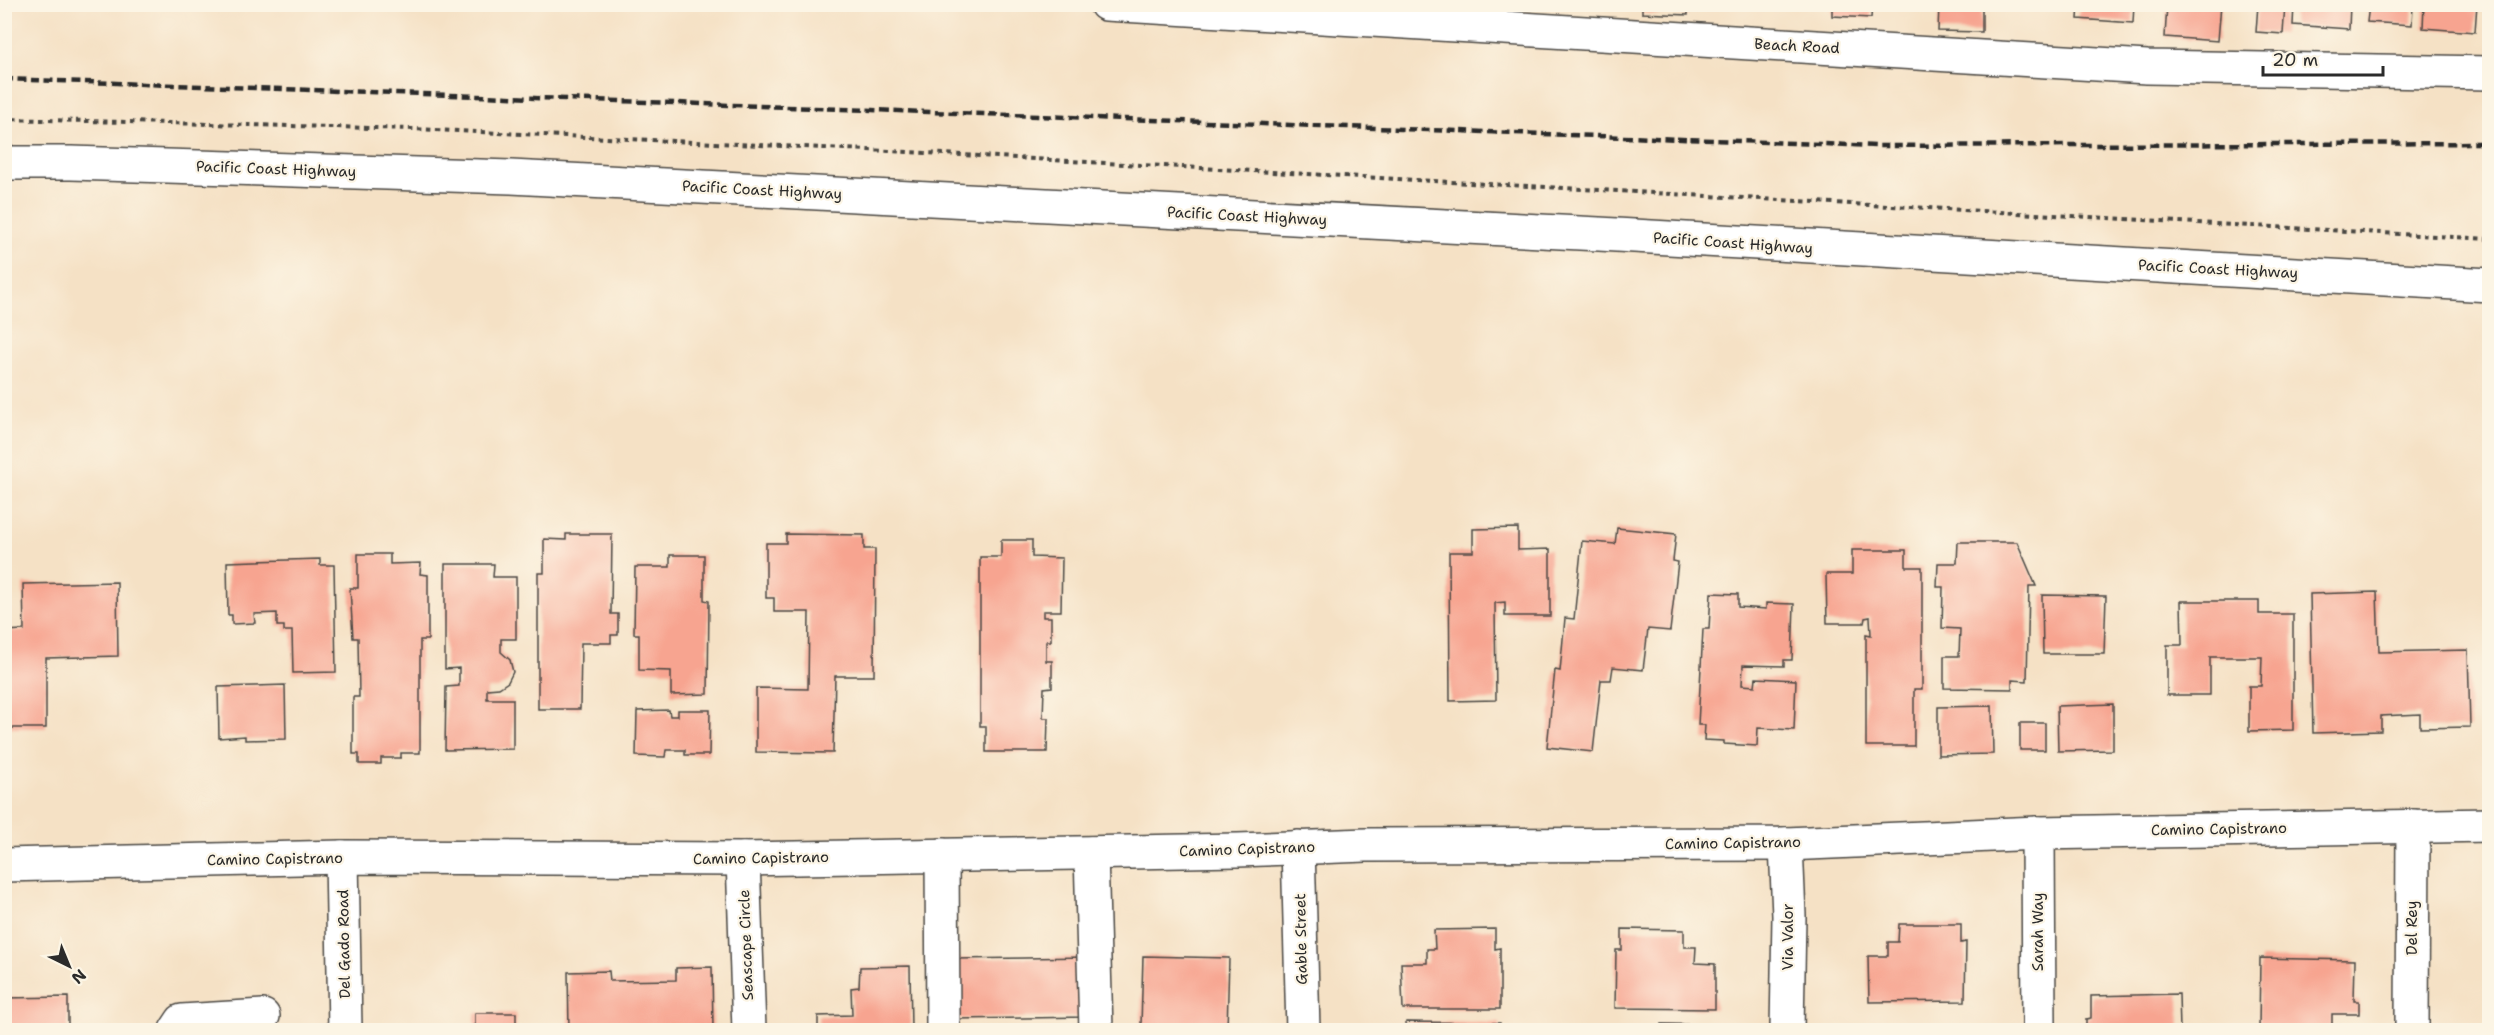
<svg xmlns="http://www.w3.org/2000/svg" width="2494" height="1035" font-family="'Shantell Sans',sans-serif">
	<rect width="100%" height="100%" fill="#fcf5e5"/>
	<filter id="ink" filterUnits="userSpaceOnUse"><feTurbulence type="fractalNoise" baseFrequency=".0167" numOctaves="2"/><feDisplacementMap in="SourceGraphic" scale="12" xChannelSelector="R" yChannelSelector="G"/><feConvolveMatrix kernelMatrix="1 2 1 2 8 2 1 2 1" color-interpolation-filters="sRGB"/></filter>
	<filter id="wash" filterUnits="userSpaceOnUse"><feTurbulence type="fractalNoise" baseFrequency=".008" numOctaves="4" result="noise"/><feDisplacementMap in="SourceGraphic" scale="24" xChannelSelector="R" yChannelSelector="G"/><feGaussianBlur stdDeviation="1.35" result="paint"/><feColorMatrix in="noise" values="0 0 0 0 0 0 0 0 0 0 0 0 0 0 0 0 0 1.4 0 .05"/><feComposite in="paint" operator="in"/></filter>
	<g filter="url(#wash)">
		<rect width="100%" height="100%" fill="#f5e1c5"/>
		<g id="blocks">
			<g fill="#f7a490">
				<polygon points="1642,4 1688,4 1688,15 1642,13"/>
				<polygon points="1832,4 1872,4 1871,18 1832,16"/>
				<polygon points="1939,4 1982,4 1982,32 1938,31"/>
				<polygon points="2079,4 2134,4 2133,23 2078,19"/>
				<polygon points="2167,4 2221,4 2218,41 2165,37"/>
				<polygon points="2258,4 2285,4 2283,34 2256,32"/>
				<polygon points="2294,4 2350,4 2349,29 2293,25"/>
				<polygon points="2424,4 2477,4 2475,32 2423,28"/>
				<polygon points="2369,5 2413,5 2412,25 2367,22"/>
				<polygon points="1518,528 1518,550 1550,549 1550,616 1505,616 1505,602 1495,603 1496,700 1450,701 1449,552 1473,552 1473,529"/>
				<polygon points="1617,528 1676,534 1673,561 1678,562 1670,631 1648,629 1643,670 1613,667 1611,680 1601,680 1593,752 1547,747 1555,670 1560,671 1565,618 1574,619 1582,541 1615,544"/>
				<polygon points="566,534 612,534 611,614 618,614 618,635 611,635 611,643 581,643 580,709 538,709 538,573 544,573 544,539 566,540"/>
				<polygon points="786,534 864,535 864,549 875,549 874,676 835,676 833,753 756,752 756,688 808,689 809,612 774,612 774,598 766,598 766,543 786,543"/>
				<polygon points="1001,540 1032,540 1032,557 1062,558 1061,611 1043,611 1043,617 1051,617 1051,641 1046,641 1046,661 1052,661 1052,687 1044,688 1043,718 1048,718 1047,752 986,752 986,726 980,726 980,557 1001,557"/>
				<polygon points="1958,542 2017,542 2036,586 2029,586 2027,681 2012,680 2012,689 1944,688 1944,656 1959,656 1960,629 1942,628 1943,587 1937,587 1938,563 1957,563"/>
				<polygon points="1852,550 1906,550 1906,567 1922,567 1922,689 1914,689 1914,746 1866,746 1866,634 1871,635 1870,617 1865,618 1864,623 1827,623 1826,574 1852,574"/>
				<polygon points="358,554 390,554 390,564 421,563 420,574 428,575 428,640 420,640 420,753 401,753 401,758 381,758 381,764 359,764 359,754 353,754 353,697 359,697 358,638 353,638 350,588 358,588"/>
				<polygon points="670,555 704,555 704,600 709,601 708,694 671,695 671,671 639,670 639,634 634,634 635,567 670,567"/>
				<polygon points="320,559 320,565 334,565 336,672 293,673 292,631 284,631 284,626 277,626 277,613 254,614 255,623 232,624 232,615 228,615 227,562"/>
				<polygon points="445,564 494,564 493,577 516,577 516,639 501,639 501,652 510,660 513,672 508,682 499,688 487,689 487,699 513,699 513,749 445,750 446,687 459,686 459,668 445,669"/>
				<polygon points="117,582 118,656 46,658 46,728 4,728 4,631 24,630 23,584"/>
				<polygon points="2377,592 2379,652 2468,650 2470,727 2420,728 2420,714 2381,716 2381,731 2313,733 2310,594"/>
				<polygon points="1711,593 1738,594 1738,607 1766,609 1766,603 1794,604 1792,660 1784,660 1784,666 1743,665 1742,685 1755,686 1756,678 1796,680 1794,730 1758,728 1757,746 1724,744 1724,741 1704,740 1705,725 1698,725 1703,629 1709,629"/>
				<polygon points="2042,595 2106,596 2104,654 2043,654"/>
				<polygon points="2181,601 2259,601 2259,614 2293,614 2293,730 2249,731 2249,686 2261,686 2262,657 2210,657 2210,695 2167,695 2167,645 2182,645"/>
				<polygon points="285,685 286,739 245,740 245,736 219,738 218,687"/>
				<polygon points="2113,704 2113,750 2058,751 2057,706"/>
				<polygon points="1992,706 1993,754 1938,755 1938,707"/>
				<polygon points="669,710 670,716 678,716 678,710 710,710 709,755 685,755 685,750 666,750 665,757 636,756 637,711"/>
				<rect x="2020" y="723" width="25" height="27"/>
				<polygon points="1899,924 1961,924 1961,943 1966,942 1965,1001 1869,1002 1868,956 1888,956 1888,942 1898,942"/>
				<polygon points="1495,929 1495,949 1500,948 1500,1009 1403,1009 1401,963 1427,963 1427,949 1435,949 1434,930"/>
				<polygon points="1622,929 1684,930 1684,947 1696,947 1695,963 1715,964 1715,1009 1615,1008 1616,950 1622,950"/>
				<polygon points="1143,956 1229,958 1227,1030 1181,1030 1181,1027 1141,1026"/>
				<polygon points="1087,957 1087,1017 954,1019 953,959"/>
				<polygon points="2260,958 2355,960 2354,1001 2359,1001 2359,1014 2332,1014 2332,1029 2259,1028"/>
				<polygon points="910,966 911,1030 818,1030 818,1016 852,1015 851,988 859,987 860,967"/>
				<polygon points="712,967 713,1030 569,1030 568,972 609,971 610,981 676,980 676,968"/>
				<polygon points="2179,994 2180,1030 2086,1030 2086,1019 2091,1018 2091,996"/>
				<polygon points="68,997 68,1030 4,1030 4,998"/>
				<rect x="475" y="1013" width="41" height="17"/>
				<polygon points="1406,1022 1500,1023 1500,1030 1406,1030"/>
				<polygon points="1662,1024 1714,1025 1714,1030 1662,1030"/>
			</g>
		</g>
	</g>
	<g filter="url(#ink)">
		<use href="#blocks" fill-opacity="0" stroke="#494642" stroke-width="1.5"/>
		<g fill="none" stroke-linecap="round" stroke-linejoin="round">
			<defs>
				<g id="minor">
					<polyline points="1106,4 2147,67 2490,73"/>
					<polyline points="2038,833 2039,1030"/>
					<polyline points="1786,844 1789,916 1787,1030"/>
					<polyline points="1298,847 1303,1030"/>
					<polyline points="1091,853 1096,1030"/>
					<polyline points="942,855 943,1030"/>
					<polyline points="342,857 345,1030"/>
					<polyline points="743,859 749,1030"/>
					<polyline points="176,1030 182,1021 263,1016"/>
					<polyline points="2412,1030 2413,826"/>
				</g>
				<g id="major">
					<polyline points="4,163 71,163 511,177 1599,234 2490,285"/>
					<polyline points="4,865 342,857 743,859 1238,850 1366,845 1786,844 2038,833 2490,825"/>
				</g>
			</defs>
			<use href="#minor" stroke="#494642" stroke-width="36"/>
			<use href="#major" stroke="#494642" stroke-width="36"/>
			<polyline stroke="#494642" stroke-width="4" stroke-dasharray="4.5 4.5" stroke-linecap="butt" points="4,119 414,129 889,151 2490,239"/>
			<use href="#minor" stroke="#fff" stroke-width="33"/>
			<use href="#major" stroke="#fff" stroke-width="33"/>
			<polyline stroke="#2b2b2b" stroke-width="4.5" stroke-dasharray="9 4.5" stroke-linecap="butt" points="4,79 1878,146 2490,143"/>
		</g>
	</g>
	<g text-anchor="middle" stroke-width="4.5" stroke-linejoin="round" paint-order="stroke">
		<g font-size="15" fill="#2b2b2b" stroke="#fcf5e5">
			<text transform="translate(1797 46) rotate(3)" y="5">Beach Road</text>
			<text transform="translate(276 169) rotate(2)" y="5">Pacific Coast Highway</text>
			<text transform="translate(762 190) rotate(3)" y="5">Pacific Coast Highway</text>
			<text transform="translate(1247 216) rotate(3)" y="5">Pacific Coast Highway</text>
			<text transform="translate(1733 243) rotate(4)" y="5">Pacific Coast Highway</text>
			<text transform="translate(2218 269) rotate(3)" y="5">Pacific Coast Highway</text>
			<text transform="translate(2219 829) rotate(-1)" y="5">Camino Capistrano</text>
			<text transform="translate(1733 843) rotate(-1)" y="5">Camino Capistrano</text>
			<text transform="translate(1247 849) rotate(-2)" y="5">Camino Capistrano</text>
			<text transform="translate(761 858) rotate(-1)" y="5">Camino Capistrano</text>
			<text transform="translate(275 859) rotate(-1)" y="5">Camino Capistrano</text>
			<text transform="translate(2412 928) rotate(-90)" y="5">Del Rey</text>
			<text transform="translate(2038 932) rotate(-90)" y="5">Sarah Way</text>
			<text transform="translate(1788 937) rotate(-90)" y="5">Via Valor</text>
			<text transform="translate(1301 939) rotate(-91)" y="5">Gable Street</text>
			<text transform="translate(344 944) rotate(-91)" y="5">Del Gado Road</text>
			<text transform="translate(746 945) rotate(-92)" y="5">Seascape Circle</text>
		</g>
	</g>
	<rect width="2494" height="1035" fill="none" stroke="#fcf5e5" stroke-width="24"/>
	<g transform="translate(69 966) rotate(137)" stroke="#fcf5e5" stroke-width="4.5" paint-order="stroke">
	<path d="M0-4.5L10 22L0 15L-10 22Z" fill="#2b2b2b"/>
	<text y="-9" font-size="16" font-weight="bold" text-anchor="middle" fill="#2b2b2b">N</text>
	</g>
	<path d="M2263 66v9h120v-9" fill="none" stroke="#2b2b2b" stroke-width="3"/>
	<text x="2272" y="66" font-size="18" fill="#2b2b2b" stroke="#fcf5e5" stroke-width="4.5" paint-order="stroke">20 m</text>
</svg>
